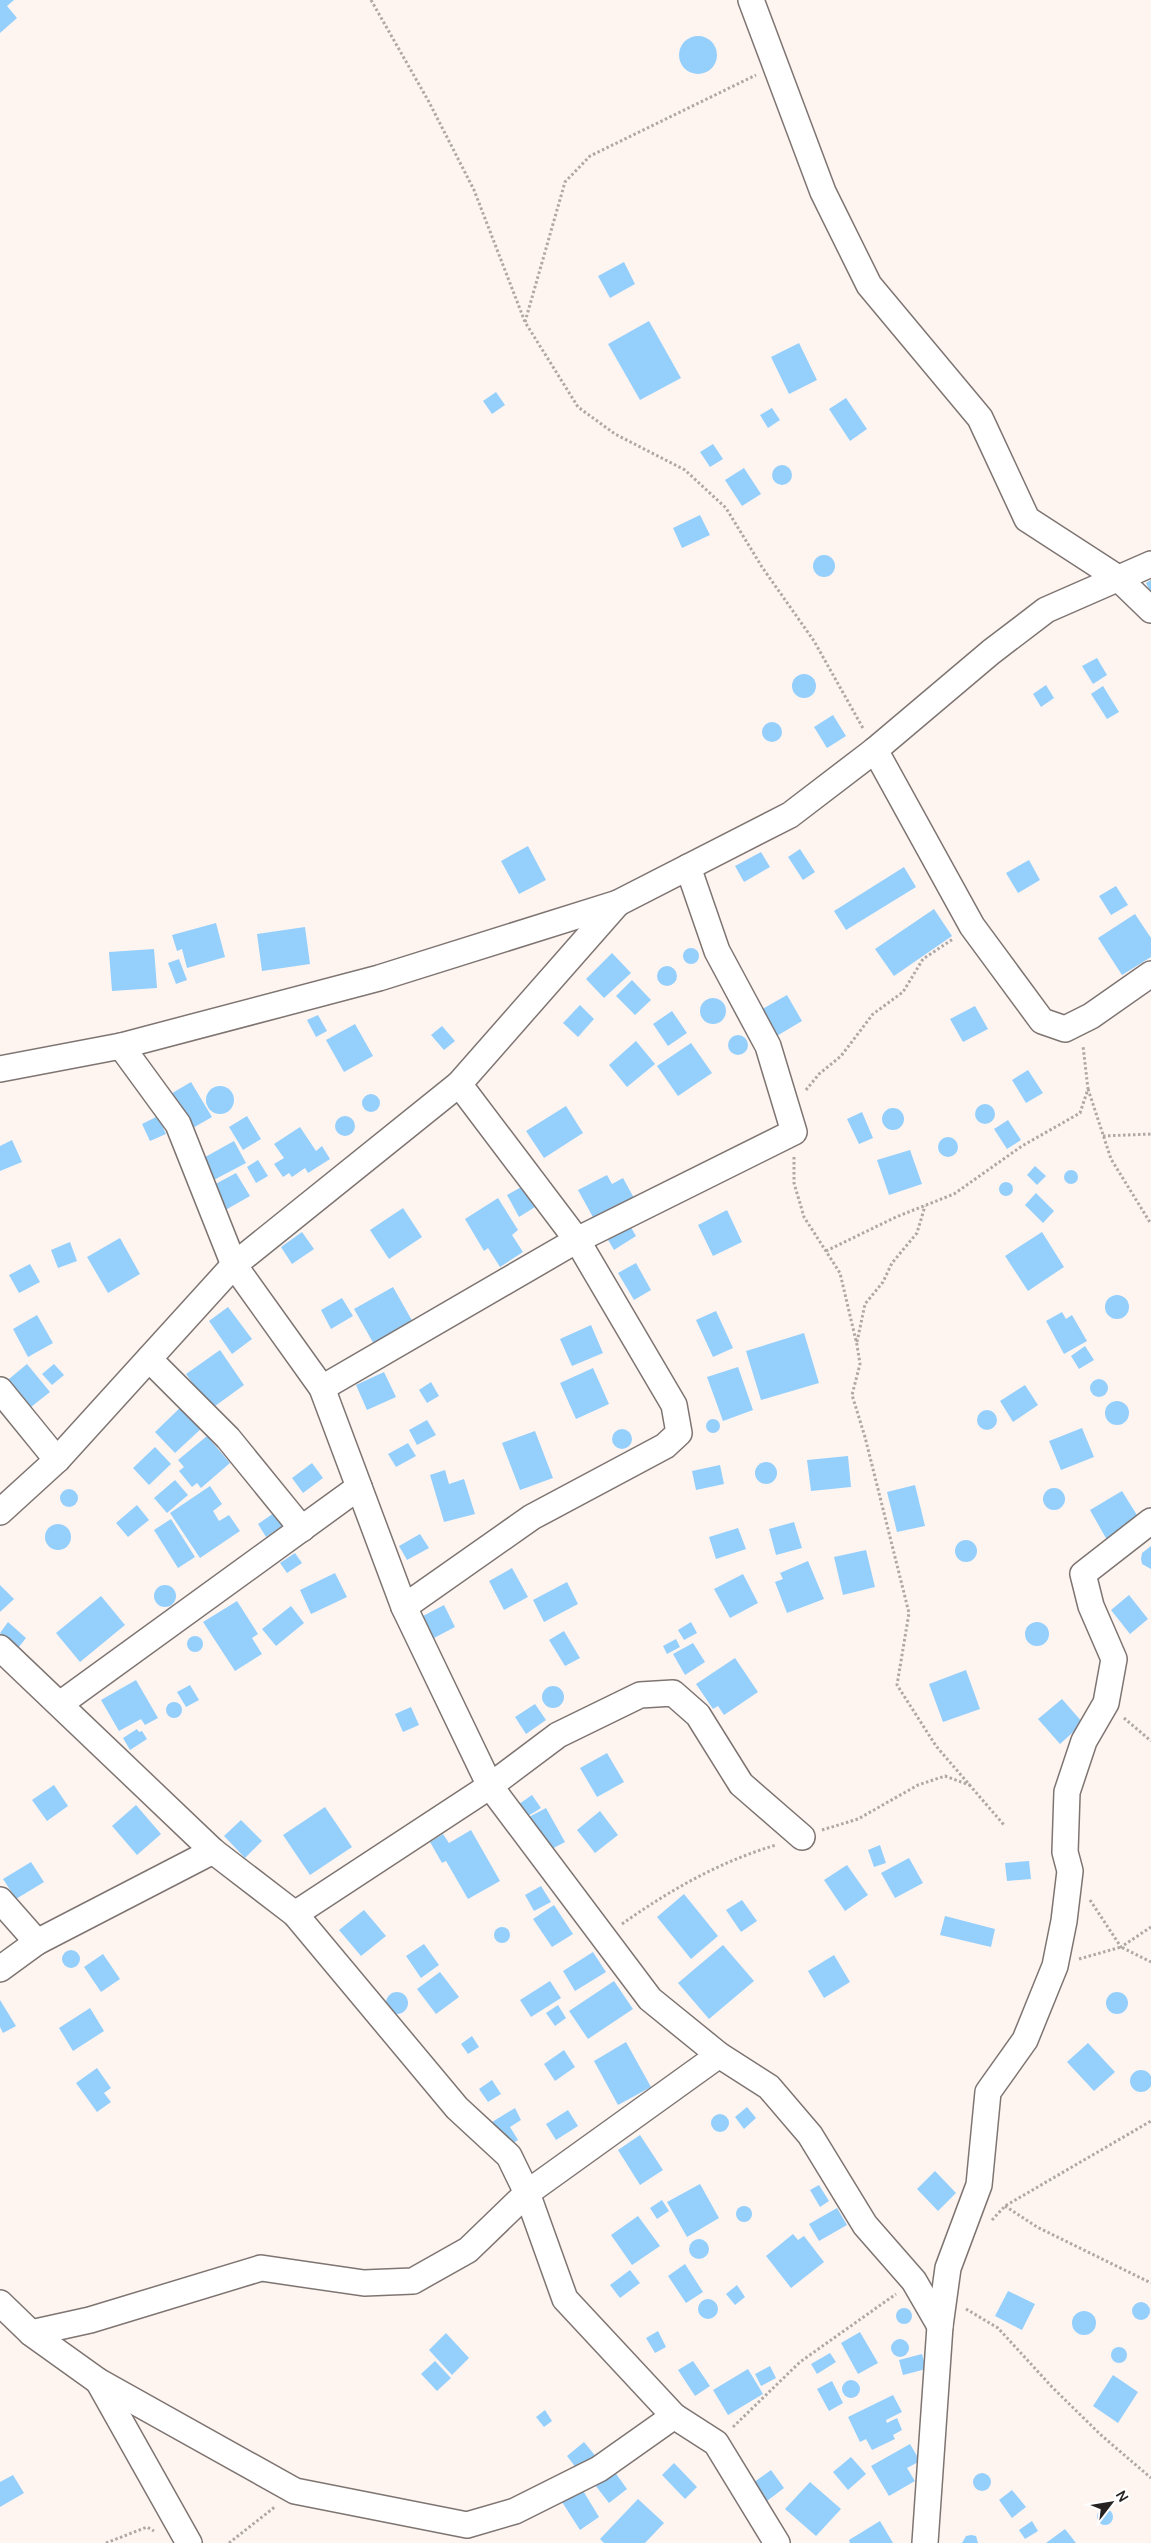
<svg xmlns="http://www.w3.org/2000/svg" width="1151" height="2543" font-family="Manrope,sans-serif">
	<rect width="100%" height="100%" fill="#fef5f1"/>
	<g fill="#95cffc">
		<polygon points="0,0 14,0 7,6 17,18 0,33"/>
		<circle cx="698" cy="55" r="19"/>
		<polygon points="624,262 635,284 610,298 598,276"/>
		<polygon points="649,321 681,378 640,400 608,344"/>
		<polygon points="799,343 817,380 789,394 771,357"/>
		<polygon points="496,392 505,405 492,414 483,401"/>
		<polygon points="846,398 867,429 850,441 829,409"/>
		<polygon points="772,408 780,420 768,428 760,415"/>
		<polygon points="713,444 723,459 710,467 700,452"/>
		<circle cx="782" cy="475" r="10"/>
		<polygon points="744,468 761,494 742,506 725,480"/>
		<polygon points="700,515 710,535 682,548 673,528"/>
		<circle cx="824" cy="566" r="11"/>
		<polygon points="1151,580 1151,593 1146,583"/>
		<polygon points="1097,658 1107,675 1093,684 1082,666"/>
		<circle cx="804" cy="686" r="12"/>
		<polygon points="1046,685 1054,698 1041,707 1033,694"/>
		<polygon points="1103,686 1119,712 1107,719 1091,694"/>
		<polygon points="833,715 846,736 827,748 814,727"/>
		<circle cx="772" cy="732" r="10"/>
		<polygon points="528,846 546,880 519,894 501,861"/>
		<polygon points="800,849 815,872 803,880 788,857"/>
		<polygon points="761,852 770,867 744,882 735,866"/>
		<polygon points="1029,860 1040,880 1018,893 1006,873"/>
		<polygon points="904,867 916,887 846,930 834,911"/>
		<polygon points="1116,886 1128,905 1111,915 1099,896"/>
		<polygon points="934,909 952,936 894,976 875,949"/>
		<polygon points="1135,914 1151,938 1151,957 1122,975 1098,938"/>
		<polygon points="216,923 225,957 187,968 182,949 177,951 172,935"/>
		<polygon points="305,927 310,964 262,971 257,934"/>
		<circle cx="691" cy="956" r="8"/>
		<polygon points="154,949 157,988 112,991 109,952"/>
		<polygon points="612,953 631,973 604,998 586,979"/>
		<polygon points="179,959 187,980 176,984 168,963"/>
		<circle cx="667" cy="976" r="10"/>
		<polygon points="632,980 651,1000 635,1015 616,996"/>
		<polygon points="787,995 802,1021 775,1037 759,1011"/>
		<circle cx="713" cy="1011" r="13"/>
		<polygon points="580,1005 594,1019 578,1037 563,1023"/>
		<polygon points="975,1006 988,1029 963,1042 950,1019"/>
		<polygon points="672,1011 687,1033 668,1046 653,1024"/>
		<polygon points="318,1015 327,1031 316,1037 307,1020"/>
		<polygon points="355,1024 373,1056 344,1072 326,1040"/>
		<polygon points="442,1026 455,1041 444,1050 431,1035"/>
		<circle cx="738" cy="1045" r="10"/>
		<polygon points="636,1041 655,1064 627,1087 609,1065"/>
		<polygon points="691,1043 712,1073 678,1096 657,1066"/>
		<polygon points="1028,1070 1043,1093 1026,1103 1012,1080"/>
		<polygon points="191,1082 212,1117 191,1129 169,1095"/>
		<circle cx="220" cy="1100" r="14"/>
		<circle cx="371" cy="1103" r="9"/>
		<circle cx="985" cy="1114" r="10"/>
		<polygon points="566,1106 583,1133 544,1158 526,1131"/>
		<circle cx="893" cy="1119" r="11"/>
		<polygon points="862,1112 873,1138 859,1144 847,1119"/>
		<polygon points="158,1116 166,1134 150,1141 142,1124"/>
		<polygon points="247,1116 261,1139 243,1150 229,1127"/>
		<circle cx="345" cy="1126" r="10"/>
		<polygon points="1008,1120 1021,1140 1007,1149 994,1129"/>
		<polygon points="300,1127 316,1151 322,1146 330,1159 308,1173 305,1168 292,1177 289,1173 283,1177 274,1164 284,1158 274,1144"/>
		<circle cx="948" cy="1147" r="10"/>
		<polygon points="12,1140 22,1162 0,1171 0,1146"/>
		<polygon points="234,1141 246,1163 210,1182 198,1161"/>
		<polygon points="910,1150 922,1184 889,1195 877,1160"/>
		<polygon points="258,1160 268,1176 256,1183 247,1167"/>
		<polygon points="1035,1166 1046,1176 1037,1185 1027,1175"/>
		<circle cx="1071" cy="1177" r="7"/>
		<polygon points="236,1173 250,1196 222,1212 208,1188"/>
		<polygon points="607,1175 612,1184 623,1178 634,1198 594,1219 578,1190"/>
		<circle cx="1006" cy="1189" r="7"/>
		<polygon points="523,1186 535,1207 519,1217 507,1195"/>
		<polygon points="1036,1193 1054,1211 1043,1223 1025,1205"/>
		<polygon points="498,1198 518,1230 512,1235 523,1252 500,1267 488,1248 484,1251 465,1219"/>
		<polygon points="403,1208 422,1237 389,1259 370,1230"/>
		<polygon points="727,1210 742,1242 713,1256 698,1225"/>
		<polygon points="626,1219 636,1236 614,1250 604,1233"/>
		<polygon points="302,1232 314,1249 292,1264 281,1247"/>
		<polygon points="1042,1232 1064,1267 1028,1291 1005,1256"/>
		<polygon points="120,1238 140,1274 108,1293 87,1257"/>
		<polygon points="70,1242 77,1261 58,1268 51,1250"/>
		<polygon points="636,1263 651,1290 634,1300 618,1273"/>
		<polygon points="30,1264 40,1282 19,1293 9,1275"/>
		<polygon points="393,1287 414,1324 375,1346 354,1309"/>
		<circle cx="1117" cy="1307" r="12"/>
		<polygon points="342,1298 353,1316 331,1329 321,1310"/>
		<polygon points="228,1307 252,1339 232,1354 209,1321"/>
		<polygon points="716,1311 733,1348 713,1357 696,1320"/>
		<polygon points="1062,1312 1066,1319 1072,1315 1087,1341 1064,1354 1046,1321"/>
		<polygon points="37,1315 53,1343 28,1357 13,1329"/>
		<polygon points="591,1325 603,1353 572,1366 560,1339"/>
		<polygon points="804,1333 819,1383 761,1400 746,1351"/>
		<polygon points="1085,1346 1094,1360 1079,1369 1071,1356"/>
		<polygon points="220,1350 244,1385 211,1409 186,1374"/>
		<polygon points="27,1364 50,1392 26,1411 3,1384"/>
		<polygon points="54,1364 64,1375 52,1385 42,1374"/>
		<polygon points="738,1367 753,1410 723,1421 707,1377"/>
		<polygon points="593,1368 609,1404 576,1419 560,1383"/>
		<polygon points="384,1372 396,1397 367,1410 356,1385"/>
		<circle cx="1099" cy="1388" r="9"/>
		<polygon points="431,1382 439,1396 427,1403 419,1390"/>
		<polygon points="1025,1385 1038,1405 1013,1422 1000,1401"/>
		<circle cx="1117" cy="1413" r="12"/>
		<polygon points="183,1405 203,1427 175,1453 155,1432"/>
		<circle cx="987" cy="1420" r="10"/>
		<circle cx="713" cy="1426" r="7"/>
		<polygon points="427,1420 436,1435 417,1445 409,1430"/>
		<polygon points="1082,1428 1094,1457 1061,1470 1049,1441"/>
		<circle cx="622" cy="1439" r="10"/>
		<polygon points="535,1431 553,1478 520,1490 502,1443"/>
		<polygon points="207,1436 230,1463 201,1488 197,1483 192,1487 179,1471 184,1467 178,1460"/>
		<polygon points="408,1443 416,1456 396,1467 388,1454"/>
		<polygon points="155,1447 171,1464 149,1485 133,1468"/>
		<polygon points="848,1456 851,1487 811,1491 807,1460"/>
		<circle cx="766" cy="1473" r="11"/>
		<polygon points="312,1463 323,1478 303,1493 292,1478"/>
		<polygon points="720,1465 724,1484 696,1490 692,1471"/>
		<polygon points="445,1470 449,1484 464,1479 475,1514 444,1522 430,1475"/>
		<polygon points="175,1480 188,1495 167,1513 154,1498"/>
		<polygon points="915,1485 925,1526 897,1532 887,1492"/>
		<polygon points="210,1486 222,1504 213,1511 219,1521 229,1515 240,1531 200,1558 170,1513"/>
		<circle cx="1054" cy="1499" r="11"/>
		<circle cx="69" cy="1498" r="9"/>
		<polygon points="1122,1491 1140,1520 1107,1540 1090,1510"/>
		<polygon points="137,1505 149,1520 128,1537 116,1523"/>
		<polygon points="274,1513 282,1526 266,1537 258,1524"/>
		<polygon points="171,1519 195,1557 178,1568 154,1530"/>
		<polygon points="794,1522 802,1548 776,1555 769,1529"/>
		<circle cx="58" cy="1537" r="13"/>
		<polygon points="738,1528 746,1549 716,1559 709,1537"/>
		<polygon points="420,1534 429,1548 407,1560 399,1546"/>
		<circle cx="966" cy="1551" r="11"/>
		<polygon points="1151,1546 1151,1569 1142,1564 1141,1559 1142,1553"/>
		<polygon points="866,1550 875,1587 843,1595 834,1557"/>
		<polygon points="295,1553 302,1563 287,1573 280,1563"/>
		<polygon points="808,1561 824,1599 787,1613 775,1582 783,1579 780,1573"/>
		<polygon points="512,1568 528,1597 504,1610 489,1581"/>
		<polygon points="335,1573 347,1597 311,1614 300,1590"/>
		<polygon points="743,1574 758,1603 730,1618 714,1589"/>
		<polygon points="567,1582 578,1604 544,1622 533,1600"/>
		<circle cx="165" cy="1596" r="11"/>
		<polygon points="0,1585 14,1599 0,1612"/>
		<polygon points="1129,1595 1148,1619 1130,1634 1111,1610"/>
		<polygon points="101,1596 125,1625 80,1662 56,1633"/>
		<polygon points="237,1601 258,1634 252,1638 262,1654 235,1671 203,1622"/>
		<polygon points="444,1605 455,1627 434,1638 423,1616"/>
		<polygon points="291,1606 304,1623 276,1646 262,1629"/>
		<polygon points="8,1622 26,1638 18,1648 0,1633"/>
		<polygon points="691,1622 697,1633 684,1640 678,1630"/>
		<circle cx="1037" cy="1634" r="12"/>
		<polygon points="564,1631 580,1658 565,1666 549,1640"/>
		<circle cx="195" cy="1644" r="8"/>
		<polygon points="676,1639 680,1647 667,1654 663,1646"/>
		<polygon points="693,1643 705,1662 685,1675 673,1654"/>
		<polygon points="735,1658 758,1692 724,1715 718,1706 713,1709 696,1684"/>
		<polygon points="966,1670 980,1709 943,1722 929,1684"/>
		<polygon points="136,1680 158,1718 145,1725 141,1719 119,1731 101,1700"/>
		<polygon points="190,1685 199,1700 186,1707 177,1692"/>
		<circle cx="553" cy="1697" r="11"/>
		<polygon points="1062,1699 1083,1723 1060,1744 1038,1719"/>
		<circle cx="174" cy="1710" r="8"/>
		<polygon points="535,1704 546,1720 526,1734 515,1717"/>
		<polygon points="411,1707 419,1725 403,1732 395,1714"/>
		<polygon points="137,1729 139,1732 142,1731 147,1739 130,1750 123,1738"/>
		<polygon points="607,1753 624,1782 597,1797 580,1768"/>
		<polygon points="54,1785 68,1806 47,1821 32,1800"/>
		<polygon points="532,1795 541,1808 528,1816 519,1804"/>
		<polygon points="136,1805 161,1834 137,1855 112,1826"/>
		<polygon points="325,1807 352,1847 310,1875 283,1835"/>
		<polygon points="546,1808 565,1842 546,1852 527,1818"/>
		<polygon points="600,1811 618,1835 595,1853 577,1830"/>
		<polygon points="241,1820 262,1841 245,1858 224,1836"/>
		<polygon points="471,1830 500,1881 468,1899 446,1861 442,1863 430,1842 443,1834 449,1843"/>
		<polygon points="880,1845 886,1863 874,1867 868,1850"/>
		<polygon points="909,1858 923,1883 895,1898 881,1873"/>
		<polygon points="1029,1861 1031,1879 1007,1881 1005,1863"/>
		<polygon points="31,1862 44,1882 16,1899 3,1879"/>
		<polygon points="847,1865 868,1895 845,1911 824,1880"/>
		<polygon points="541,1886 551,1902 534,1911 525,1895"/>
		<polygon points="684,1894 718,1936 691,1959 657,1917"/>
		<polygon points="742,1900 757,1921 741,1932 726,1910"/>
		<polygon points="554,1905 573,1934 552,1947 533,1919"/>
		<polygon points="364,1910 386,1936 361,1956 339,1930"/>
		<polygon points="945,1916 995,1929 991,1947 940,1935"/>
		<circle cx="502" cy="1935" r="8"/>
		<polygon points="424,1944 439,1965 421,1978 406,1956"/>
		<polygon points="723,1945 754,1981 709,2019 678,1983"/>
		<circle cx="71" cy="1959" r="9"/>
		<polygon points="593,1952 606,1972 575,1991 563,1971"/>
		<polygon points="103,1954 120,1979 101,1992 84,1967"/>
		<polygon points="834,1955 850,1982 824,1998 808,1971"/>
		<polygon points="440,1972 459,1997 436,2014 417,1989"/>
		<polygon points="550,1981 561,1998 531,2017 520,2000"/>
		<polygon points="614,1981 633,2009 588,2039 569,2011"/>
		<circle cx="1117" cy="2003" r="11"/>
		<circle cx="397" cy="2003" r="11"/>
		<polygon points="0,2000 16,2026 3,2033 0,2027"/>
		<polygon points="558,2005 566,2018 555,2026 546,2013"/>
		<polygon points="90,2008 104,2031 73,2051 59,2028"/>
		<polygon points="472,2036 479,2047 468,2054 461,2044"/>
		<polygon points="626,2042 651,2087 618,2105 594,2061"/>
		<polygon points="1088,2043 1115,2072 1094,2091 1067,2062"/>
		<polygon points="564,2050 575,2067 555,2081 544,2064"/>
		<polygon points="97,2068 111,2088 104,2093 111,2102 97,2112 76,2083"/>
		<circle cx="1141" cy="2081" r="11"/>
		<polygon points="492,2080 501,2094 488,2102 479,2089"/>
		<polygon points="747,2107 756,2118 744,2129 735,2117"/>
		<polygon points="515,2108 521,2120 510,2127 518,2140 507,2147 492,2122"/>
		<polygon points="568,2110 578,2126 556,2140 546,2124"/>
		<circle cx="720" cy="2123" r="9"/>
		<polygon points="640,2135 663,2170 640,2185 618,2150"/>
		<polygon points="935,2171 956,2193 938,2211 917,2189"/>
		<polygon points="700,2184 719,2218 687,2237 667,2202"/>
		<polygon points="819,2185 829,2201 820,2207 810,2190"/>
		<polygon points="662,2200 669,2211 657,2219 650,2208"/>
		<circle cx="744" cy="2214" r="8"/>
		<polygon points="837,2208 847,2225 819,2241 809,2224"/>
		<polygon points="638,2216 660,2246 632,2265 611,2235"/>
		<polygon points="793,2234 798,2240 804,2236 824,2262 791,2288 766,2256"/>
		<circle cx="699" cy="2249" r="10"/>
		<polygon points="685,2264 703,2292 686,2303 668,2276"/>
		<polygon points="630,2270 640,2283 620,2298 610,2285"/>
		<polygon points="737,2285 745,2297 735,2305 726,2294"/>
		<polygon points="1008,2291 1035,2304 1022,2330 995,2316"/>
		<circle cx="708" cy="2309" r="10"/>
		<circle cx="1141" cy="2311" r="9"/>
		<circle cx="904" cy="2316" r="8"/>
		<circle cx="1084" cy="2323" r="12"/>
		<polygon points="658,2331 666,2347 655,2353 646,2338"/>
		<polygon points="860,2332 878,2363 858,2374 841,2343"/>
		<polygon points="446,2333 469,2358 452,2375 429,2350"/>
		<circle cx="900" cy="2348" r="9"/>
		<circle cx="1119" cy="2355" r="8"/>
		<polygon points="830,2353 836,2362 817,2374 811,2364"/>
		<polygon points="922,2354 926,2369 903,2375 899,2360"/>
		<polygon points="435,2361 451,2378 437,2391 421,2374"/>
		<polygon points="693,2361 710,2386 695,2396 678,2370"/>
		<polygon points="770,2366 776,2378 761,2386 755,2374"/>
		<polygon points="748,2369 763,2394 728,2415 713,2390"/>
		<polygon points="1113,2375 1138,2392 1118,2423 1093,2406"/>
		<circle cx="851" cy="2389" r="9"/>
		<polygon points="832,2381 843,2403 829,2411 817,2389"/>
		<polygon points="893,2395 902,2412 886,2420 887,2423 897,2418 902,2430 893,2435 895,2439 872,2450 866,2439 860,2442 848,2417"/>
		<polygon points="545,2410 552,2421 544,2427 536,2417"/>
		<polygon points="584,2442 598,2459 580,2473 567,2456"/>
		<polygon points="910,2444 920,2461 907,2468 915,2481 889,2496 871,2466"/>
		<polygon points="851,2457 866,2474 848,2490 833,2472"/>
		<polygon points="674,2463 697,2487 685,2499 662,2475"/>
		<polygon points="771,2470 784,2488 767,2501 753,2483"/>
		<polygon points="614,2471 627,2489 609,2503 595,2485"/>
		<circle cx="982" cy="2482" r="9"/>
		<polygon points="13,2475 24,2493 0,2507 0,2482"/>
		<polygon points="810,2482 841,2509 816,2536 785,2509"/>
		<polygon points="582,2489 599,2517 580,2530 562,2502"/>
		<polygon points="1012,2490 1026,2507 1012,2518 999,2500"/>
		<polygon points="638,2499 664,2523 645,2543 604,2543 600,2539"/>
		<circle cx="1105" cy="2517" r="8"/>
		<polygon points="880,2521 893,2543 850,2543 849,2540"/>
		<polygon points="1032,2521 1038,2531 1025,2539 1019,2530"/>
		<polygon points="1065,2529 1076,2543 1046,2543"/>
		<polygon points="971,2535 976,2536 978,2543 962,2543 966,2536"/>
	</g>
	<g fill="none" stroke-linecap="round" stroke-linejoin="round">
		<defs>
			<g id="minor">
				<polyline points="751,0 823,192 869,285 980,418 1027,519 1118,578 1151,610"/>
				<polyline points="875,750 972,926 1042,1021 1065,1029 1091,1016 1151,974"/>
				<polyline points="121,1046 178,1124 234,1265 322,1388 404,1607 490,1786 650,1999 719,2055 769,2087 810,2135 865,2225 914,2281 940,2326"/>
				<polyline points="0,1069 121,1046 379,978 618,903 790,815 875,750 991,652 1046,610 1151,564"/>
				<polyline points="149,1359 228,1438 302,1529"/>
				<polyline points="322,1388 577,1240 794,1132 768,1046 717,951 688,867"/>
				<polyline points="0,1390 57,1460"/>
				<polyline points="0,1512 57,1460 234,1265 459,1084 618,903"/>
				<polyline points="404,1607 532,1517 665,1446 679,1433 674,1405 577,1240 459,1084"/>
				<polyline points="0,1648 213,1851 295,1914 457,2108 509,2156 527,2193 565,2299 674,2416 716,2443 777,2543"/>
				<polyline points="60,1704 359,1487"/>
				<polyline points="0,1900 37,1942"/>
				<polyline points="295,1914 490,1786 558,1735 640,1695 673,1693 698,1715 741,1784 802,1837"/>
				<polyline points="0,1969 37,1942 213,1851"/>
				<polyline points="0,2303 31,2333 98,2381 295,2491 467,2525 515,2511 599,2469 674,2416"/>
				<polyline points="31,2333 90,2320 261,2268 364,2283 413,2281 468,2250 527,2193 719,2055"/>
				<polyline points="98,2381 189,2543"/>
				<polyline points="925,2543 940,2326 948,2268 979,2185 988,2092 1025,2040 1055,1966 1064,1921 1070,1871 1065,1852 1067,1792 1084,1741 1106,1703 1114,1659 1091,1606 1083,1574 1151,1521"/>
			</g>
		</defs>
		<use href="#minor" stroke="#7e7572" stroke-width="28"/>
		<g stroke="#afa8a5" stroke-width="3" stroke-dasharray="2.5 2.5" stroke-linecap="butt">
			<polyline points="371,0 429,102 474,190 525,322 578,407 615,434 685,470 726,508 762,567 814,641 864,730"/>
			<polyline points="525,322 565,182 590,156 756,75"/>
			<polyline points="1088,1089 1111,1159 1151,1224"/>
			<polyline points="806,1090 819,1074 841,1056 873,1014 903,992 923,959 953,939"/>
			<polyline points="1103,1136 1151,1134"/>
			<polyline points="794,1157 794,1183 804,1217 840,1273 857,1345 860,1364 852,1395 865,1437 909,1613 897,1685 936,1746 1004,1825"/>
			<polyline points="826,1251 896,1217 954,1194 1022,1146 1080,1113 1088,1089 1083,1046"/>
			<polyline points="857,1342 865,1304 883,1282 892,1263 917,1233 925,1206"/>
			<polyline points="1124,1718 1151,1741"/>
			<polyline points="822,1830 858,1819 918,1785 945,1776 972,1786"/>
			<polyline points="1090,1900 1121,1947 1151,1927"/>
			<path d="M622 1924C670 1890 719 1862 776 1845"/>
			<polyline points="1079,1959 1121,1947 1151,1962"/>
			<polyline points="1005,2206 1037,2227 1151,2283"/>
			<polyline points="992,2220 1005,2206 1151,2121"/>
			<polyline points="966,2309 998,2328 1052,2387 1101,2435 1151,2478"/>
			<polyline points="733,2427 800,2362 896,2294"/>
			<polyline points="106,2543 147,2527 154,2531"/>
			<polyline points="229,2543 276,2506"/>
		</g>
		<use href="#minor" stroke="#fff" stroke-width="25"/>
	</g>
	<g transform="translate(1111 2503) rotate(59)" stroke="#ffffff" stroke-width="4" paint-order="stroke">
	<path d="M0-4L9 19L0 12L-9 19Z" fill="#262221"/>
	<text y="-8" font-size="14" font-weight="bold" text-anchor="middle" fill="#262221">N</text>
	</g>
</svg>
